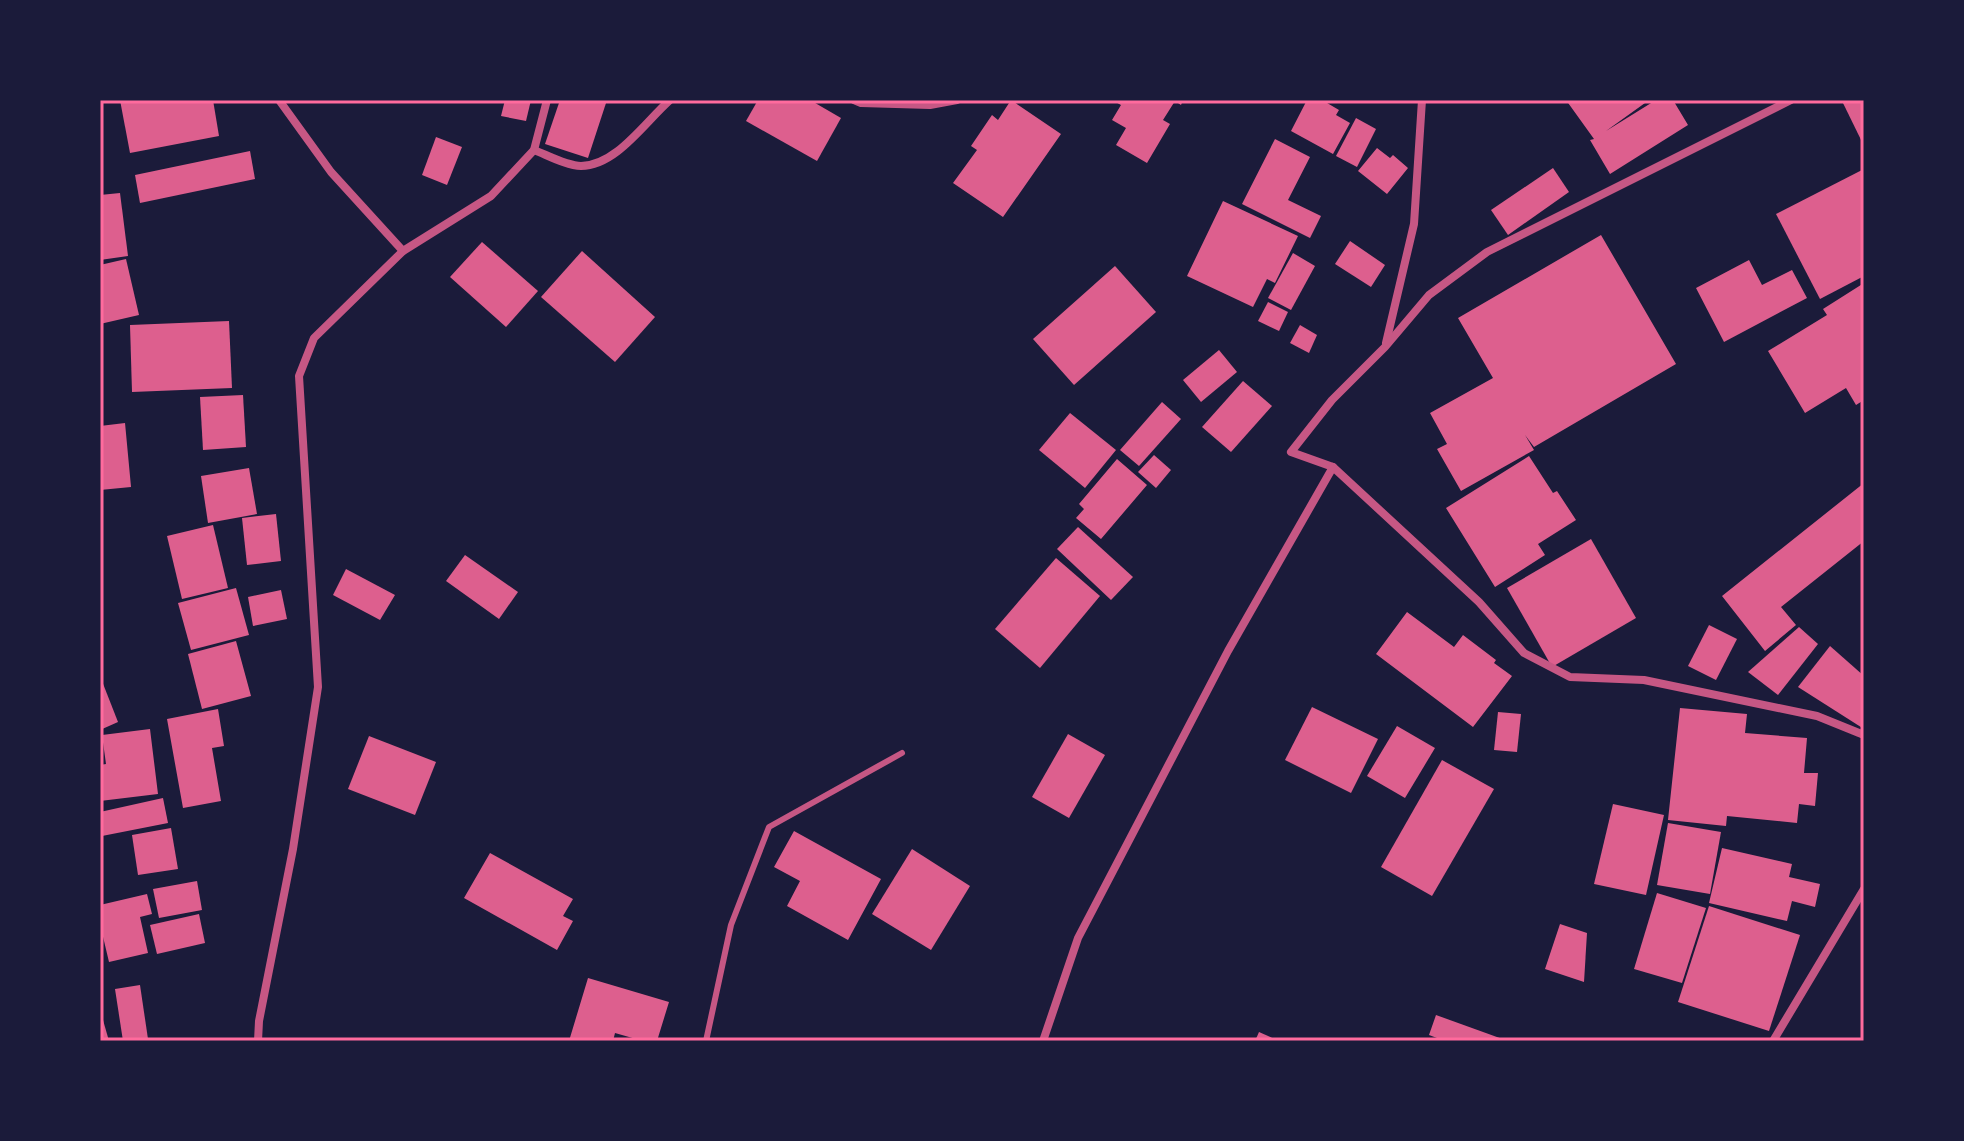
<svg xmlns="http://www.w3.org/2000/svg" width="1964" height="1141" font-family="Rubik,sans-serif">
	<rect width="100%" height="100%" fill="#1b1b3a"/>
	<g fill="#dd5f8e">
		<polygon points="120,100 213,100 219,136 130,153"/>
		<polygon points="505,100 531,100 526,121 501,116"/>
		<polygon points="560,100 607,100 588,158 545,144"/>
		<polygon points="758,100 810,100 841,118 817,161 746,121"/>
		<polygon points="1011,100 1061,134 1003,217 953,183 977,150 971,146 992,115 998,120"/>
		<polygon points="1112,100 1183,100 1181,105 1175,101 1163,120 1170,124 1147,163 1116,145 1126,128 1112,120 1121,105"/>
		<polygon points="1307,100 1322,100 1339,110 1336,115 1350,123 1333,154 1291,131"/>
		<polygon points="1566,100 1643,100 1645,103 1606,131 1656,100 1673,100 1688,125 1610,174 1590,140 1594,139"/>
		<polygon points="1864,100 1864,146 1842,101"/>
		<polygon points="1356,118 1376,129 1357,167 1336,156"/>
		<polygon points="436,137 462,147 447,185 422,175"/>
		<polygon points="1275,139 1310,157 1288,200 1321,216 1310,238 1242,204"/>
		<polygon points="1377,148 1390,158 1393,155 1408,168 1387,194 1358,171"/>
		<polygon points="250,151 255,179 140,203 135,175"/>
		<polygon points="1553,168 1569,192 1508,235 1491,210"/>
		<polygon points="1862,170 1864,276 1820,299 1776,214"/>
		<polygon points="120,193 128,256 100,260 100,195"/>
		<polygon points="1223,201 1298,236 1275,283 1267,279 1253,307 1187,276"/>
		<polygon points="1601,235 1676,364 1534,447 1525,435 1534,450 1461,491 1437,449 1447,444 1430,413 1493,378 1458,318"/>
		<polygon points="1350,241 1385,265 1371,287 1335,264"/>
		<polygon points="482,242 538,291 506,327 450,277"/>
		<polygon points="582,251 655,317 615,362 541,297"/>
		<polygon points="1293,253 1315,266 1291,310 1268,298"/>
		<polygon points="126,259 139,315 100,324 100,265"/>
		<polygon points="1749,260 1762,285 1792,270 1807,298 1724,342 1696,288"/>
		<polygon points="1115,266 1156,312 1074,385 1033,339"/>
		<polygon points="1864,283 1864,400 1856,405 1846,388 1805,413 1768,351 1827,315 1823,309"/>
		<polygon points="1268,302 1288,312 1279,331 1258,321"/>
		<polygon points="229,321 232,388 132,392 130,325"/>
		<polygon points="1300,325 1317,335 1309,353 1290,343"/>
		<polygon points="1219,350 1237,372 1201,402 1183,380"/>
		<polygon points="1243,381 1272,406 1231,452 1202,427"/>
		<polygon points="243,395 246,447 203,450 200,397"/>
		<polygon points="1162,402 1181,419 1139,466 1120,450"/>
		<polygon points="1070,413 1116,450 1085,488 1039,450"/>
		<polygon points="125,423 131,487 100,490 100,426"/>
		<polygon points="1154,455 1171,470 1156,488 1138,472"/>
		<polygon points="1529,456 1553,493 1557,491 1576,520 1538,544 1545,555 1495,587 1446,508"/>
		<polygon points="1117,459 1147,485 1101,539 1076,518 1084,509 1079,504"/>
		<polygon points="249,468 257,514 208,523 201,476"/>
		<polygon points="1864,483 1864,541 1781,607 1796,625 1765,651 1722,596"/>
		<polygon points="276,514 281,561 247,565 242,518"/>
		<polygon points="213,525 228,588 182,599 167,536"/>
		<polygon points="1078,527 1133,577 1111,600 1057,549"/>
		<polygon points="1591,539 1636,618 1552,667 1507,588"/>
		<polygon points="465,555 518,592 499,619 446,581"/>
		<polygon points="1056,558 1100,596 1040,668 995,629"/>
		<polygon points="346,569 395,595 380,620 333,595"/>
		<polygon points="236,588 249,635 191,650 178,603"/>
		<polygon points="281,590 287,619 253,626 248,597"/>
		<polygon points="1407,612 1454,647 1463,635 1496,660 1494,663 1512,676 1473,727 1376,654"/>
		<polygon points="1709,625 1737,639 1716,680 1688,666"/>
		<polygon points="1799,627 1818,644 1778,695 1748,672"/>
		<polygon points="236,641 251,696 202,709 188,654"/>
		<polygon points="1830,646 1864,676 1864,729 1798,687"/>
		<polygon points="100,676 118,722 100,730"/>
		<polygon points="1312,707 1378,739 1351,793 1285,760"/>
		<polygon points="1680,708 1747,714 1745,733 1807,738 1804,773 1818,773 1815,806 1799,804 1797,823 1727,816 1726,826 1668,820"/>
		<polygon points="218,709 224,746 212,748 221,801 183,808 167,719"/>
		<polygon points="1498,712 1521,714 1517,752 1494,750"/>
		<polygon points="1397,726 1435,748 1405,798 1367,776"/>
		<polygon points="150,729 158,794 100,801 100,765 106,764 102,735"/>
		<polygon points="1068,734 1105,755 1069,818 1032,797"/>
		<polygon points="369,736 436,762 415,815 348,789"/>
		<polygon points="1442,760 1494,789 1432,896 1381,867"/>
		<polygon points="163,798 168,823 102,836 100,812"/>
		<polygon points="1613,804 1664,815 1646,895 1594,884"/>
		<polygon points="1668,823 1721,832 1710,894 1657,885"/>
		<polygon points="171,828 178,869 138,875 132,835"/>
		<polygon points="794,831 881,879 848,940 787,906 800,881 774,867"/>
		<polygon points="1722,848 1792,864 1789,877 1820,884 1815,907 1792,901 1787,921 1709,903"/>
		<polygon points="912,849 970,886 931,950 872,914"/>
		<polygon points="490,853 573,899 563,916 573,921 557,950 464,898"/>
		<polygon points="197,881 202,910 159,918 153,889"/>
		<polygon points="1657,893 1706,908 1682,983 1634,969"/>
		<polygon points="147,894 152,914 140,917 148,953 109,962 100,924 100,905"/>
		<polygon points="1709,906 1800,935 1769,1031 1678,1002"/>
		<polygon points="199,914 205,943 157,954 150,925"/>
		<polygon points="1560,924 1587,933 1584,982 1545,969"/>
		<polygon points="588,978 669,1002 657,1041 643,1041 615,1033 613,1041 569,1041"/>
		<polygon points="140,985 148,1039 123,1041 115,989"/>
		<polygon points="101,1013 109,1041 100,1041"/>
		<polygon points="1436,1015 1508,1041 1445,1041 1429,1035"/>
		<polygon points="1259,1032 1279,1041 1255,1041"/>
	</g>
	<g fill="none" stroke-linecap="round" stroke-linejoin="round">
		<polyline stroke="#c65784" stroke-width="6" points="706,1041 731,925 769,827 902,753"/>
		<g stroke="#c65784" stroke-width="8">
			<polyline points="279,100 331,172 403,251"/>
			<polyline points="854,100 861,103 930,105 957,100"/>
			<polyline points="1791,100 1487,252 1429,295 1385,347 1332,400 1291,452 1333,467 1479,602 1524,653 1570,677 1644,680 1817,716 1864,735"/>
			<path d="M534 150C547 155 567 166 581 166 616 166 645 122 670 100"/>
			<polyline points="1386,343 1414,224 1422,100"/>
			<polyline points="258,1041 259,1021 293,849 318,687 299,376 314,338 403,251 491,196 534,150 547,100"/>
			<polyline points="1043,1041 1078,938 1228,651 1333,467"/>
			<polyline points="1773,1041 1864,889"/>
		</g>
	</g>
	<rect width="1964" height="1141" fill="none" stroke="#1b1b3a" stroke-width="204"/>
	<rect x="102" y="102" width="1760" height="937" fill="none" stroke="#ff6b9d" stroke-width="3"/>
</svg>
